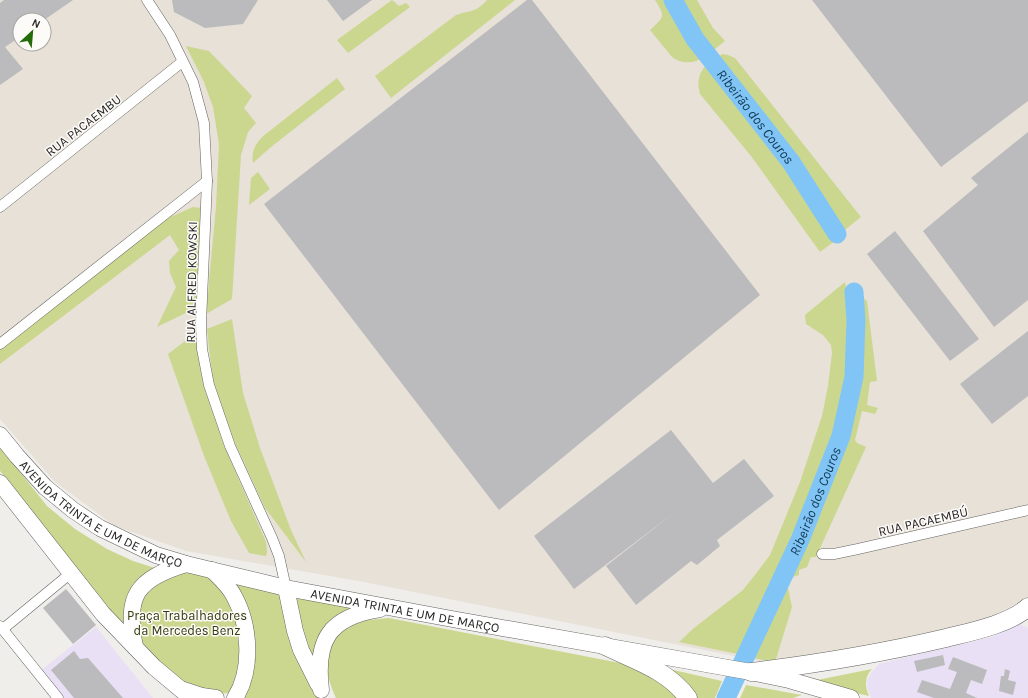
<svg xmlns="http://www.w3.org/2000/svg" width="1028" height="698" font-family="Karla,sans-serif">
	<rect width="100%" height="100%" fill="#f0eeeb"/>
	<g fill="#e9e0f5">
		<polygon points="1016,622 1028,628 1028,698 871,698 867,686 867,680 871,673 879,664 994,636"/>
		<polygon points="96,627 153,698 62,698 40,671"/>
	</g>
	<path fill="#e7e1d7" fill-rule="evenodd" d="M0 0H1028V597L991 618 943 633 769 663 364 582 186 551 115 526 55 482 0 419ZM20 20H44V44H20Z"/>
	<g fill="#cbd78e">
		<polygon points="392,0 399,6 406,3 410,7 348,53 337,40"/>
		<path d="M487 0H515L391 98 375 76 456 15C471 10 475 13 487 0Z"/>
		<path d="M655 0H666L688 40 703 57C695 64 681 64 672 57L650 30C664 17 666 17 655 0Z"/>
		<polygon points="678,0 697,0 713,28 725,41 710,53 698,36"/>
		<polygon points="186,46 209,51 252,96 244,108 256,123 248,132 241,155 232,299 206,314 216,207 219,144 213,107 204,82"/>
		<polygon points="722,54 728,55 735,58 861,217 841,233 794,158 716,59"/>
		<path d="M706 65 785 162 835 241 820 252 751 156 700 94C697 82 698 75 706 65Z"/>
		<path d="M337 78 345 89 271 147 253 163C251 152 255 145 262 137Z"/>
		<polygon points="258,172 270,189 249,205 251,178"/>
		<polygon points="193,207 201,208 196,308 157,327 176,287 170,273 169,261 179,250 170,235 0,364 0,349 168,218"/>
		<polygon points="845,282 852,322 850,377 836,438 794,540 743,655 679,642 694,628 743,590 758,571 770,555 800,482 822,416 828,386 832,353 831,345 823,335 806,324 805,315"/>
		<polygon points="858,294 867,301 877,381 870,382 867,405 878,408 875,414 862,411 855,440 857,443 866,447 816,557 811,557 807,567 799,570 799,575 786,579 792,607 776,659 768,661 749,657 801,543 842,438 858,376 860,321"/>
		<polygon points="232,319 243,393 260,448 291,530 306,562 265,508 230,432 213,383 207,329"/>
		<polygon points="197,332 203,383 225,448 266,542 267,552 266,556 249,553 231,521 204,456 168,354"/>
		<polygon points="0,447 47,506 75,529 107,549 133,561 161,570 152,576 129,632 112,614 0,471"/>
		<polygon points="190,571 208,576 220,585 237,619 241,663 232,691 228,693 215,694 183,685 138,642 137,611 142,595 161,578"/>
		<polygon points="222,575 285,591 309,677 319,698 240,698 252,664"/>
		<polygon points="290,593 369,606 341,618 318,681"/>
		<path d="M389 618 620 663 651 673 681 698H336C325 674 319 646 345 630 352 626 360 621 368 620 375 619 382 619 389 618Z"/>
		<polygon points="669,669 722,681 715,698 697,698"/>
		<path d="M872 669C864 678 865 686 869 696L807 682Z"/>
		<polygon points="746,685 802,695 793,698 740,698"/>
	</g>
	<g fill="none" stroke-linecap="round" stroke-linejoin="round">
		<g stroke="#81c5f7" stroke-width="19">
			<path id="s1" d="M673 0 695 39 791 162 837 234"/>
			<path id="s2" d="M726 698 800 540 841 436 854 377 856 320 854 292"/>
		</g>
	</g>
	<g fill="#bbbabd">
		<polygon points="4,0 73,0 44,20 20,20 20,37 5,47 23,69 0,85 0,3"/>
		<polygon points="172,0 258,0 243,24 205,28 174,12"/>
		<polygon points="327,0 372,0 343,21"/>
		<polygon points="527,0 532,0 760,295 499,510 264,204"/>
		<polygon points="812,0 1028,0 1028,101 941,167"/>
		<polygon points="1028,132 1028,300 994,327 923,231 978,185 971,178"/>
		<polygon points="895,231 979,339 950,361 867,254"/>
		<polygon points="1028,331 1028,396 992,424 960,384"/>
		<polygon points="671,430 713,483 744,459 774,496 717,540 720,546 697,565 691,561 636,605 606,566 675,512 574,589 534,536"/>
		<polygon points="66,589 96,625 73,644 43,608"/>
		<polygon points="74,651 80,659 88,658 123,698 74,698 51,670"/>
		<polygon points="943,655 945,665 917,672 914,661"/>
		<polygon points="953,657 987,670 982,684 971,680 966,693 977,698 934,698 917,692 922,680 950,689 957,672 948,669"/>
		<polygon points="1005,669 1010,671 1008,680 1016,682 1013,695 999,691 1001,676 1004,676"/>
	</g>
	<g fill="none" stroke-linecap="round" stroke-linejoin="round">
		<defs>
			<g id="street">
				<polyline points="147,0 170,35 193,82 204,123 207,181 201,323 202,349 209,385 230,446 272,538 279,556 286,588"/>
				<polyline points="0,207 182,62"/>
				<polyline points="0,344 207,181"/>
				<polyline points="822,554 834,554 858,549 1028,510"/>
				<polyline points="0,626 58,698"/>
				<polyline points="3,629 71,573"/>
			</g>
			<g id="primary">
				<path id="s3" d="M0 435 17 456 45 487 73 510 100 528 156 555 186 564 286 588 452 619 751 672 789 680 851 698"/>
				<polyline points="0,483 103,614 154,667 191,698"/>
				<path d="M212 570C220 578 229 586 234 596 250 625 253 670 235 698"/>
				<polyline points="286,588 295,631 301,650 318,684"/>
				<path d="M135 647C125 596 136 579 186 564"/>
				<polyline points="181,689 202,696 216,698"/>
				<path d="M321 690C315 640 329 617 380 609"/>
			</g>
			<g id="highway">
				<path d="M605 646C634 660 668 670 688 698"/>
				<path d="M751 672C816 664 882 653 946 638 970 632 1010 624 1028 607"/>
			</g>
		</defs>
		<use href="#street" stroke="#646360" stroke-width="11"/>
		<use href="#primary" stroke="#646360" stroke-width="17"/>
		<use href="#highway" stroke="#646360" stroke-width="19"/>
		<use href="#street" stroke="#fff" stroke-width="10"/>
		<use href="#primary" stroke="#fff" stroke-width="16"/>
		<use href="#highway" stroke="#fff" stroke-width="18"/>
	</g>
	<g text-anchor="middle" stroke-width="3" stroke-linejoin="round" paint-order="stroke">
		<g font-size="13" fill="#282726" stroke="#fdfbf8">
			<text transform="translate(83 125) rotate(-38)" y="5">RUA PACAEMBU</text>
			<text transform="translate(191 282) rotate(-89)" y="5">RUA ALFRED KOWSKI</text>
			<text dy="5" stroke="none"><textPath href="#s3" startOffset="131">AVENIDA TRINTA E UM DE MARÇO</textPath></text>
			<text transform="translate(923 521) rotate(-13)" y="5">RUA PACAEMBÚ</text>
			<text dy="5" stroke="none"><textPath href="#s3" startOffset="455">AVENIDA TRINTA E UM DE MARÇO</textPath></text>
		</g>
		<g font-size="13" fill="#353a11" stroke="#fdfbf8">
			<text x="187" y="620">Praça Trabalhadores<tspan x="187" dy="15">da Mercedes Benz</tspan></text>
		</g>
		<g font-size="14" font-style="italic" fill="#103750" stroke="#fdfbf8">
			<text dy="5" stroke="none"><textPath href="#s1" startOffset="143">Ribeirão dos Couros</textPath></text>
			<text dy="5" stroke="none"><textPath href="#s2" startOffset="216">Ribeirão dos Couros</textPath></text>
		</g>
	</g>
	<g transform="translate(32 32) rotate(26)"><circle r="19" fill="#fdfbf8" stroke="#a8a6a4"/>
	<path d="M0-3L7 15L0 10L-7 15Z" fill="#246c0a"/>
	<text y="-6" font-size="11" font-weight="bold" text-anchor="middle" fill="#282726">N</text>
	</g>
</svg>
